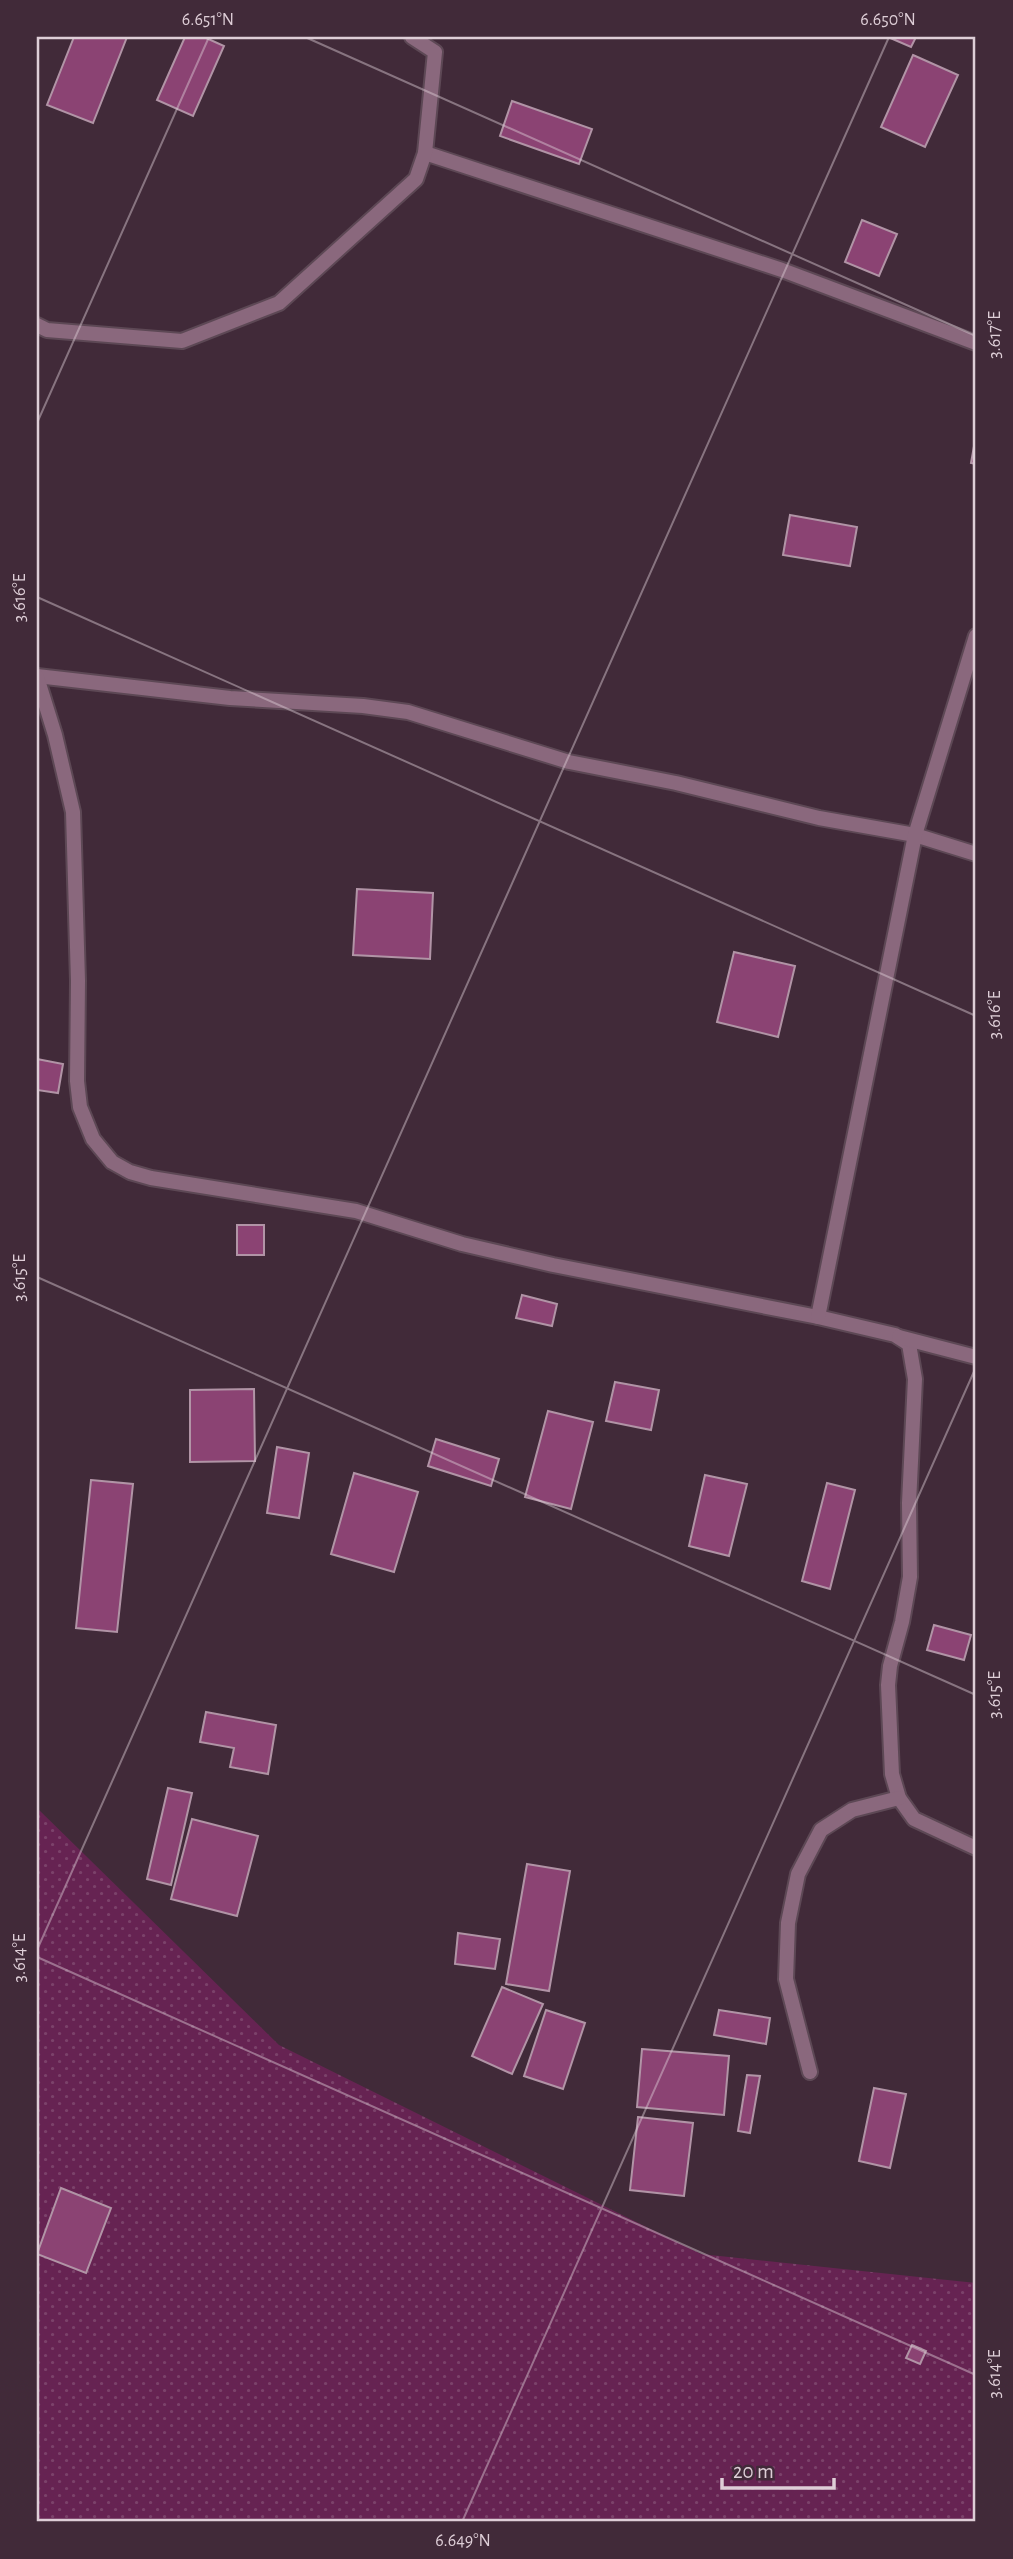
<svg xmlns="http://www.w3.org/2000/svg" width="1013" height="2559" font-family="'Alegreya Sans',sans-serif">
	<defs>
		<pattern id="grass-dots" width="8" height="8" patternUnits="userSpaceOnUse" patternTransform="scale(1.75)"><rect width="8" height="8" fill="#662352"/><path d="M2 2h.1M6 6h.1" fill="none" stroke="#7b426a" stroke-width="1.8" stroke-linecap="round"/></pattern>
	</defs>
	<rect width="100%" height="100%" fill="#412a39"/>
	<polygon fill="url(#grass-dots)" points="37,1808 279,2045 701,2254 976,2283 976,2522 37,2522"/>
	<g fill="#8b4373" stroke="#b194a6" stroke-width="2">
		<polygon points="74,37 127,37 93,123 47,105"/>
		<polygon points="185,37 204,37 224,46 193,116 157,100"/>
		<polygon points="888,37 916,37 911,47"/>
		<polygon points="913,55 958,75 925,147 881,127"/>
		<polygon points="512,101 592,129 579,164 500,136"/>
		<polygon points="862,220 897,234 879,276 845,262"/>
		<polygon points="976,435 976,464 971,463"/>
		<polygon points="790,515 857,527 850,566 783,555"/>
		<polygon points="357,889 433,893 430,959 353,955"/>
		<polygon points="734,952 795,966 778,1037 717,1022"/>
		<polygon points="37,1059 63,1064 58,1093 37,1090"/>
		<rect x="237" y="1225" width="27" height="30"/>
		<polygon points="522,1295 557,1304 552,1326 516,1318"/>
		<polygon points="615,1382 659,1390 651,1430 606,1421"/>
		<polygon points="254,1389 255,1461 190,1462 190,1390"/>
		<polygon points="548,1411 593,1422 571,1509 525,1497"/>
		<polygon points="436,1439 499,1459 491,1486 428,1466"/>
		<polygon points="277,1447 309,1453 299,1518 267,1513"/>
		<polygon points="354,1473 418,1492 394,1572 331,1554"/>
		<polygon points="705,1475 747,1484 729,1556 689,1546"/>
		<polygon points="91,1480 133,1484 117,1632 76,1628"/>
		<polygon points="827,1483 855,1490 830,1589 802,1581"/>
		<polygon points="934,1625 971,1635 964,1660 927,1650"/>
		<polygon points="206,1712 276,1725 268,1774 230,1767 234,1748 200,1742"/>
		<polygon points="168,1788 192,1793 171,1885 147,1879"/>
		<polygon points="192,1819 258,1836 237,1916 171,1899"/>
		<polygon points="527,1864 570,1871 549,1991 506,1984"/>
		<polygon points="458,1933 500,1939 495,1969 455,1964"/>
		<polygon points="502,1987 543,2004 512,2074 472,2056"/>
		<polygon points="546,2010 585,2023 563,2089 524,2076"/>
		<polygon points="719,2010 770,2018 766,2044 714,2035"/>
		<polygon points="642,2049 729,2056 724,2115 637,2107"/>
		<polygon points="747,2075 760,2076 750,2133 738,2131"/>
		<polygon points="874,2088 906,2094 890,2168 859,2161"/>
		<polygon points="638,2117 693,2123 684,2196 630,2190"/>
		<polygon points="61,2188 111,2208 86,2273 37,2254"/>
		<polygon points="912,2345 926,2351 920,2364 906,2358"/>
	</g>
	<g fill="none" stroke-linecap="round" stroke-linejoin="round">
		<defs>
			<g id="minor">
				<polyline points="425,153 782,270 976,343"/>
				<polyline points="37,325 47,330 182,341 279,303 416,179 425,153 435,52 412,37"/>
				<polyline points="37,676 230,698 363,706 408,712 569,762 676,783 819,818 915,835 976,854"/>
				<polyline points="37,677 55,735 73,812 78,981 77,1081 80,1107 93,1139 112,1162 130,1172 151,1178 356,1211 462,1244 553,1265 818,1317 895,1335 909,1344 915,1379 909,1503 910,1577 902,1622 890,1666 888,1685 892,1774 899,1798 914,1819 976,1848"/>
				<polyline points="818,1317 915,835 976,636"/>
				<polyline points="899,1337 976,1357"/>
				<polyline points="810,2072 786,1979 788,1923 798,1874 821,1830 852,1810 899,1798"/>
			</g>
		</defs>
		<use href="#minor" stroke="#5d4855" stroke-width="18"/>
		<use href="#minor" stroke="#8a687d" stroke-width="14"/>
	</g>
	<path fill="none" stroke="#deced7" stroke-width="2" stroke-opacity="0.45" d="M305 37 976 336M37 423 209 37M37 597 976 1016M37 1277 976 1695M37 1950 889 37M37 1957 976 2375M462 2522 976 1367"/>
	<rect width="1013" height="2559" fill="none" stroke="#412a39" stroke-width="77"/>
	<path d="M722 2478v10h112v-10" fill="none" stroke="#deced7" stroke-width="3.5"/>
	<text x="733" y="2478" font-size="21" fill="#deced7" stroke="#412a39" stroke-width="5" paint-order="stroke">20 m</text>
	<rect x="38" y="38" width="936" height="2482" fill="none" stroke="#deced7" stroke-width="2.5"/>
	<g font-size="18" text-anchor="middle" fill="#deced7">
		<text x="208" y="25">6.651°N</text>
		<text x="888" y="25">6.650°N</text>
		<text transform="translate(994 335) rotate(-90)" y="6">3.617°E</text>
		<text transform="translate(19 598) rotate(-90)" y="6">3.616°E</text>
		<text transform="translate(994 1015) rotate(-90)" y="6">3.616°E</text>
		<text transform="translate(19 1278) rotate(-90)" y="6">3.615°E</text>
		<text transform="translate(994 1695) rotate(-90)" y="6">3.615°E</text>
		<text transform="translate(19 1958) rotate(-90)" y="6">3.614°E</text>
		<text transform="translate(994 2374) rotate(-90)" y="6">3.614°E</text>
		<text x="463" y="2546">6.649°N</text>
	</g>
</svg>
